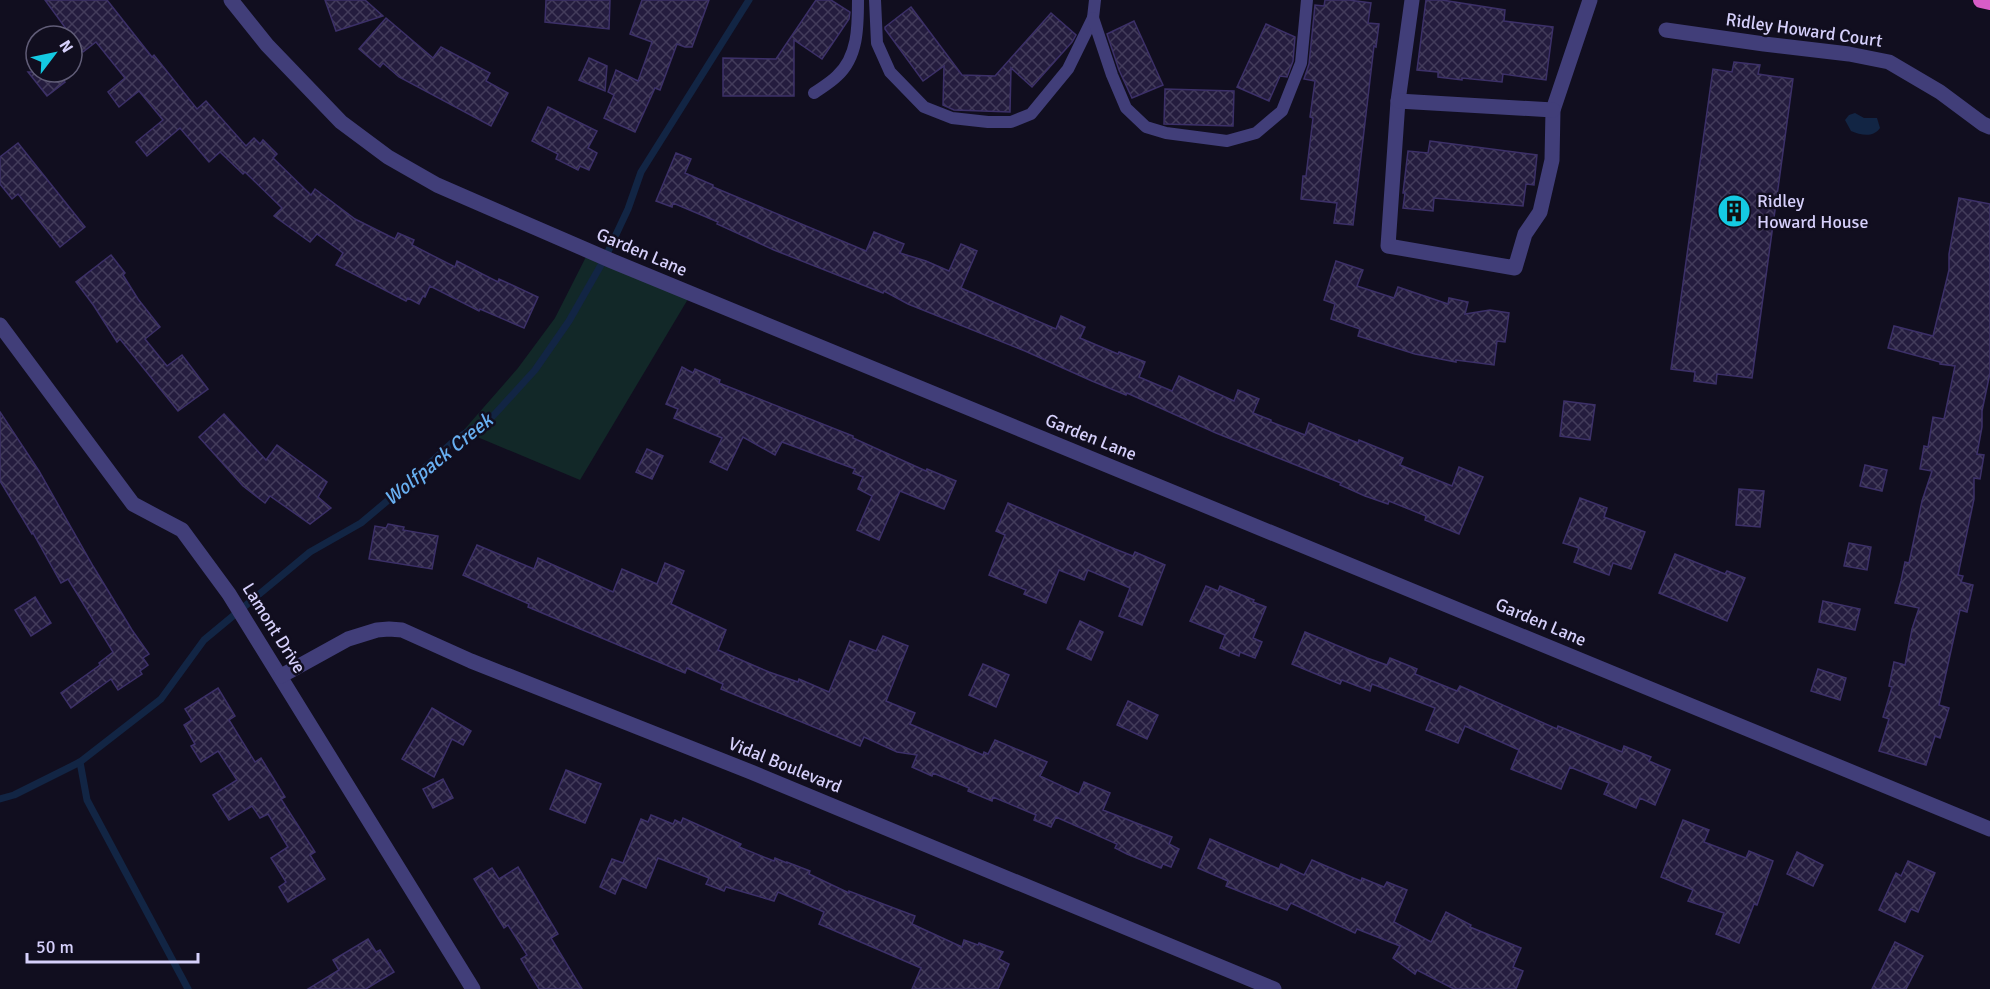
<svg xmlns="http://www.w3.org/2000/svg" width="1990" height="989" font-family="Signika,sans-serif">
	<defs>
		<pattern id="building-cross-hatch" width="8" height="8" patternUnits="userSpaceOnUse" patternTransform="scale(1.5)"><rect width="8" height="8" fill="#241c3e"/><path d="M0 0l8 8M0 8l8-8" fill="none" stroke="#433c5b"/></pattern>
	</defs>
	<rect width="100%" height="100%" fill="#110e1f"/>
	<polygon fill="#122828" points="590,249 691,294 580,480 463,431 518,368 555,318"/>
	<path fill="#122544" d="M1855 113 1864 118H1877L1880 128C1873 138 1861 135 1851 131L1845 120 1849 115Z"/>
	<g fill="none" stroke-linecap="round" stroke-linejoin="round">
		<g stroke="#122544" stroke-width="7">
			<polyline points="80,762 87,800 188,989"/>
			<polyline points="0,799 14,795 80,762 161,699 204,640 310,552 361,523 405,486 456,439 493,416 535,370 569,321 605,258 628,209 641,172 749,0"/>
		</g>
	</g>
	<g fill="url(#building-cross-hatch)" stroke="#3c3068" stroke-width="1.5">
		<polygon points="45,0 107,0 152,57 154,55 197,109 206,101 246,146 254,138 260,144 263,140 277,154 273,158 311,195 315,189 355,219 395,239 398,233 414,240 412,245 455,267 457,261 498,282 499,279 538,297 524,328 480,309 479,311 430,286 425,297 423,296 419,304 408,298 406,301 336,265 343,253 317,234 310,242 274,216 282,208 245,172 243,174 220,152 209,162 180,128 147,156 136,142 163,120 139,91 119,107 108,92 125,78 96,42 83,52"/>
		<polygon points="325,0 365,0 383,16 336,31"/>
		<polygon points="546,0 610,0 609,29 545,22"/>
		<polygon points="642,0 709,0 692,47 685,47 677,44 660,90 655,88 635,132 604,118 614,95 608,92 616,70 638,81 652,42 630,34"/>
		<polygon points="816,0 831,0 850,12 849,19 822,59 794,40 794,96 723,96 723,58 776,59"/>
		<polygon points="1325,0 1349,0 1371,3 1368,23 1379,24 1376,47 1374,46 1353,225 1334,223 1337,203 1301,199 1303,176 1306,176 1313,118 1310,117 1315,81 1304,79 1309,64 1315,5 1324,6"/>
		<polygon points="1426,0 1442,0 1505,10 1504,21 1553,27 1546,80 1503,74 1502,82 1462,78 1462,80 1438,77 1438,72 1417,70"/>
		<polygon points="911,7 962,75 995,76 1051,13 1076,35 1072,42 1032,87 1011,68 1010,112 954,110 943,105 944,66 923,81 885,29 885,27"/>
		<polygon points="386,18 433,58 441,47 490,73 486,81 508,93 491,126 399,77 383,63 380,67 359,49"/>
		<polygon points="1134,21 1163,85 1132,98 1119,70 1107,34"/>
		<polygon points="1266,24 1295,37 1293,61 1287,77 1280,76 1269,101 1237,87"/>
		<polygon points="589,58 607,66 605,91 579,80"/>
		<polygon points="1734,62 1760,65 1758,74 1793,79 1752,378 1717,374 1716,384 1694,381 1695,372 1671,369 1713,69 1732,72"/>
		<polygon points="28,72 57,72 65,82 47,96"/>
		<polygon points="1165,89 1234,91 1233,126 1164,124"/>
		<polygon points="548,107 597,131 588,148 597,153 589,170 580,166 578,170 556,159 558,154 532,141"/>
		<polygon points="1430,141 1537,155 1534,185 1526,184 1523,206 1434,198 1433,211 1403,208 1405,193 1403,193 1408,151 1428,153"/>
		<polygon points="18,143 85,227 60,247 18,194 12,199 0,184 0,157"/>
		<polygon points="676,153 691,159 685,173 713,185 713,187 866,251 874,232 904,244 900,253 926,261 949,271 961,244 977,251 961,288 1056,329 1061,316 1085,327 1080,338 1118,354 1119,352 1145,362 1139,377 1172,391 1179,376 1234,401 1238,390 1259,399 1253,413 1271,420 1271,422 1305,435 1309,423 1358,443 1359,440 1403,458 1400,465 1452,486 1459,467 1483,477 1459,534 1425,520 1426,516 1389,501 1388,504 1365,496 1340,485 1341,483 1216,433 1127,393 1126,395 1092,381 1025,351 908,304 884,291 883,293 774,250 717,224 718,222 673,203 672,207 656,201"/>
		<polygon points="1959,198 1990,204 1990,373 1982,411 1982,427 1977,454 1984,455 1980,479 1974,478 1974,499 1958,575 1963,576 1961,582 1973,585 1967,612 1960,610 1939,705 1949,708 1940,738 1935,736 1926,765 1879,751 1889,719 1883,717 1892,687 1889,686 1894,662 1905,665 1912,629 1919,608 1895,603 1901,581 1905,562 1909,563 1922,501 1932,471 1920,469 1924,446 1928,447 1933,417 1944,419 1955,366 1940,364 1940,362 1888,348 1894,326 1933,336 1949,270 1949,254"/>
		<polygon points="111,255 125,273 123,275 138,299 160,327 145,339 167,366 182,355 208,389 178,411 120,339 117,342 94,306 76,282"/>
		<polygon points="1336,261 1363,270 1357,286 1394,298 1398,287 1448,304 1449,298 1468,302 1465,314 1490,310 1509,313 1505,342 1497,341 1494,365 1456,360 1456,362 1415,354 1358,336 1360,329 1331,319 1335,304 1324,300"/>
		<polygon points="682,367 693,373 695,369 720,380 719,383 853,436 853,438 926,471 927,469 956,481 944,509 900,491 879,540 857,530 872,496 858,489 863,477 853,473 855,469 782,442 775,455 743,437 727,470 710,462 722,438 674,418 678,409 666,404"/>
		<polygon points="1564,401 1595,405 1590,440 1560,436"/>
		<polygon points="0,412 39,471 93,566 132,630 149,654 143,658 148,665 140,671 142,674 118,690 111,679 71,708 61,693 100,665 99,663 113,652 68,579 61,583 33,533 32,534 0,481"/>
		<polygon points="224,414 266,460 277,445 327,482 318,497 331,508 310,524 270,496 265,503 243,486 199,437"/>
		<polygon points="647,449 663,456 652,479 636,472"/>
		<polygon points="1865,465 1887,470 1882,491 1860,486"/>
		<polygon points="1739,489 1764,491 1760,527 1736,525"/>
		<polygon points="1580,498 1607,508 1604,517 1645,532 1631,569 1613,563 1609,575 1574,562 1579,548 1563,543"/>
		<polygon points="1008,503 1115,549 1133,556 1135,552 1165,565 1142,625 1119,616 1130,588 1088,570 1084,580 1059,570 1046,603 1024,594 1026,590 989,575 1005,535 996,531"/>
		<polygon points="388,524 404,527 403,530 438,536 432,569 369,559 375,526 386,528"/>
		<polygon points="1849,543 1871,547 1867,570 1844,566"/>
		<polygon points="477,545 534,569 538,558 613,592 622,569 657,584 665,563 684,571 671,604 726,630 718,650 769,672 798,682 799,679 829,692 850,641 876,651 883,636 908,646 886,701 915,713 910,724 983,755 984,752 988,754 995,740 1047,762 1040,776 1079,794 1084,782 1110,793 1103,810 1172,837 1169,844 1179,849 1171,867 1163,864 1161,868 1127,854 1115,848 1117,844 1056,817 1051,827 1034,820 1036,815 993,797 992,801 968,791 969,788 933,773 932,776 912,767 917,755 897,752 864,737 860,746 721,689 723,684 687,668 685,673 528,607 529,604 463,575"/>
		<polygon points="1675,554 1725,574 1727,571 1745,578 1727,621 1659,593"/>
		<polygon points="1206,586 1218,591 1220,586 1254,600 1253,602 1266,607 1253,638 1262,642 1255,658 1240,652 1239,656 1220,648 1225,635 1190,621"/>
		<polygon points="35,597 51,623 31,636 15,610"/>
		<polygon points="1823,601 1860,609 1855,630 1819,622"/>
		<polygon points="1080,621 1103,632 1091,660 1067,649"/>
		<polygon points="1305,632 1367,658 1387,665 1390,658 1417,669 1415,674 1457,691 1460,686 1557,729 1558,726 1622,752 1624,746 1651,757 1649,761 1670,770 1655,805 1640,798 1636,808 1604,794 1609,783 1570,767 1561,789 1511,769 1519,750 1499,741 1465,726 1458,743 1426,730 1435,708 1372,684 1370,691 1342,680 1340,684 1292,664"/>
		<polygon points="983,664 1009,675 996,707 969,695"/>
		<polygon points="1818,669 1846,678 1840,700 1811,691"/>
		<polygon points="218,688 235,716 229,720 255,762 261,758 285,797 281,799 315,852 310,855 325,879 288,902 279,887 286,882 271,858 288,847 268,814 260,818 252,806 229,820 213,795 237,780 218,751 201,762 191,746 195,744 184,725 192,720 185,709"/>
		<polygon points="1128,701 1158,715 1147,739 1117,725"/>
		<polygon points="432,708 471,731 463,745 452,739 434,777 402,759"/>
		<polygon points="566,770 601,784 585,823 550,809"/>
		<polygon points="443,779 453,798 433,808 423,789"/>
		<polygon points="651,815 673,824 675,820 681,823 683,818 741,844 739,847 774,861 775,858 787,863 787,862 810,871 809,874 849,893 849,891 915,916 912,924 962,947 964,940 978,945 979,943 1003,952 999,959 1009,964 998,989 912,989 921,968 819,924 824,912 778,892 774,901 726,887 724,891 706,884 709,878 658,858 646,888 622,878 615,894 600,887 612,859 623,863 641,819 648,822"/>
		<polygon points="1683,820 1709,830 1704,842 1746,858 1749,851 1773,861 1757,905 1754,904 1739,943 1716,934 1724,913 1688,901 1693,890 1661,877"/>
		<polygon points="1210,839 1279,869 1281,864 1304,875 1312,860 1361,881 1362,878 1384,887 1387,882 1407,890 1394,922 1431,942 1446,912 1471,925 1470,927 1521,948 1513,967 1523,971 1516,989 1454,989 1417,970 1415,974 1393,958 1400,946 1357,929 1355,933 1291,903 1287,910 1226,886 1228,881 1198,868"/>
		<polygon points="1797,852 1823,865 1813,886 1787,874"/>
		<polygon points="1908,861 1935,873 1918,912 1911,909 1905,922 1879,910 1896,873 1901,876"/>
		<polygon points="518,867 558,934 551,938 582,989 539,989 521,959 527,955 508,925 504,928 474,879 492,868 499,879"/>
		<polygon points="368,939 376,952 380,950 394,972 366,989 308,989 339,970 333,960"/>
		<polygon points="1895,942 1923,956 1906,989 1872,989"/>
	</g>
	<g fill="none" stroke-linecap="round" stroke-linejoin="round">
		<g stroke="#413e79" stroke-width="12">
			<polyline points="875,0 877,43 890,72 924,107 952,118 988,122 1011,122 1031,114 1068,69 1093,18 1095,0"/>
			<polyline points="1093,18 1112,75 1126,108 1146,127 1166,133 1227,141 1256,133 1282,111 1301,63 1307,0"/>
			<path d="M814 93C821 88 830 83 837 76 858 57 858 27 858 0"/>
		</g>
		<g stroke="#413e79" stroke-width="15">
			<polyline points="231,0 267,45 341,122 388,157 437,185 612,261 1990,829"/>
			<polyline points="1412,0 1398,101 1388,246 1515,268 1525,234 1540,212 1552,160 1553,110 1590,0"/>
			<polyline points="1666,30 1764,44 1849,54 1889,62 1940,92 1983,124 1990,127"/>
			<polyline points="1398,101 1553,110"/>
			<polyline points="0,325 133,504 182,530 229,594 473,989"/>
			<polyline points="281,676 348,639 377,630 389,629 402,630 471,661 751,772 1274,989"/>
		</g>
		<polyline stroke="#d75cc7" stroke-width="16" points="1981,0 1990,2"/>
	</g>
	<defs>
		<symbol id="building-disc" viewBox="-11 -11 22 22"><circle r="9.5" fill="#14cae2" stroke="#110e1f"/><path d="M-4-6H4V6H1V3H-1V6H-4ZM-2.5-4.3h1.7v1.8h-1.7ZM.8-4.3h1.7v1.8H.8ZM-2.5-1h1.7V.8h-1.7ZM.8-1h1.7V.8H.8Z" fill="#111"/></symbol>
	</defs>
	<g fill-rule="evenodd">
		<use href="#building-disc" x="1715" y="192" width="38" height="38"/>
	</g>
	<g text-anchor="middle" stroke-width="5" stroke-linejoin="round" paint-order="stroke">
		<g font-size="18" fill="#d6d0fb" stroke="#110e1f">
			<text transform="translate(1804 30) rotate(8)" y="6">Ridley Howard Court</text>
			<text transform="translate(642 252) rotate(23)" y="6">Garden Lane</text>
			<text transform="translate(1091 437) rotate(22)" y="6">Garden Lane</text>
			<text transform="translate(1541 622) rotate(23)" y="6">Garden Lane</text>
			<text transform="translate(274 628) rotate(58)" y="6">Lamont Drive</text>
			<text transform="translate(785 765) rotate(22)" y="6">Vidal Boulevard</text>
		</g>
		<g font-size="18" fill="#d6d0fb" stroke="#110e1f" text-anchor="start">
			<text x="1757" y="207">Ridley<tspan x="1757" dy="21">Howard House</tspan></text>
		</g>
		<g font-size="20" font-style="italic" fill="#68aff1" stroke="#110e1f">
			<text transform="translate(438 459) rotate(-39)" y="7">Wolfpack Creek</text>
		</g>
	</g>
	<g transform="translate(54 54) rotate(58)"><circle r="28" fill="#110e1f" stroke="#605c77" stroke-width="1.5"/>
	<path d="M0-4.5L10 22L0 15L-10 22Z" fill="#14cae2"/>
	<text y="-9" font-size="16" font-weight="bold" text-anchor="middle" fill="#d6d0fb">N</text>
	</g>
	<path d="M27 953v9h171v-9" fill="none" stroke="#d6d0fb" stroke-width="3"/>
	<text x="36" y="953" font-size="18" fill="#d6d0fb" stroke="#110e1f" stroke-width="4.5" paint-order="stroke">50 m</text>
</svg>
